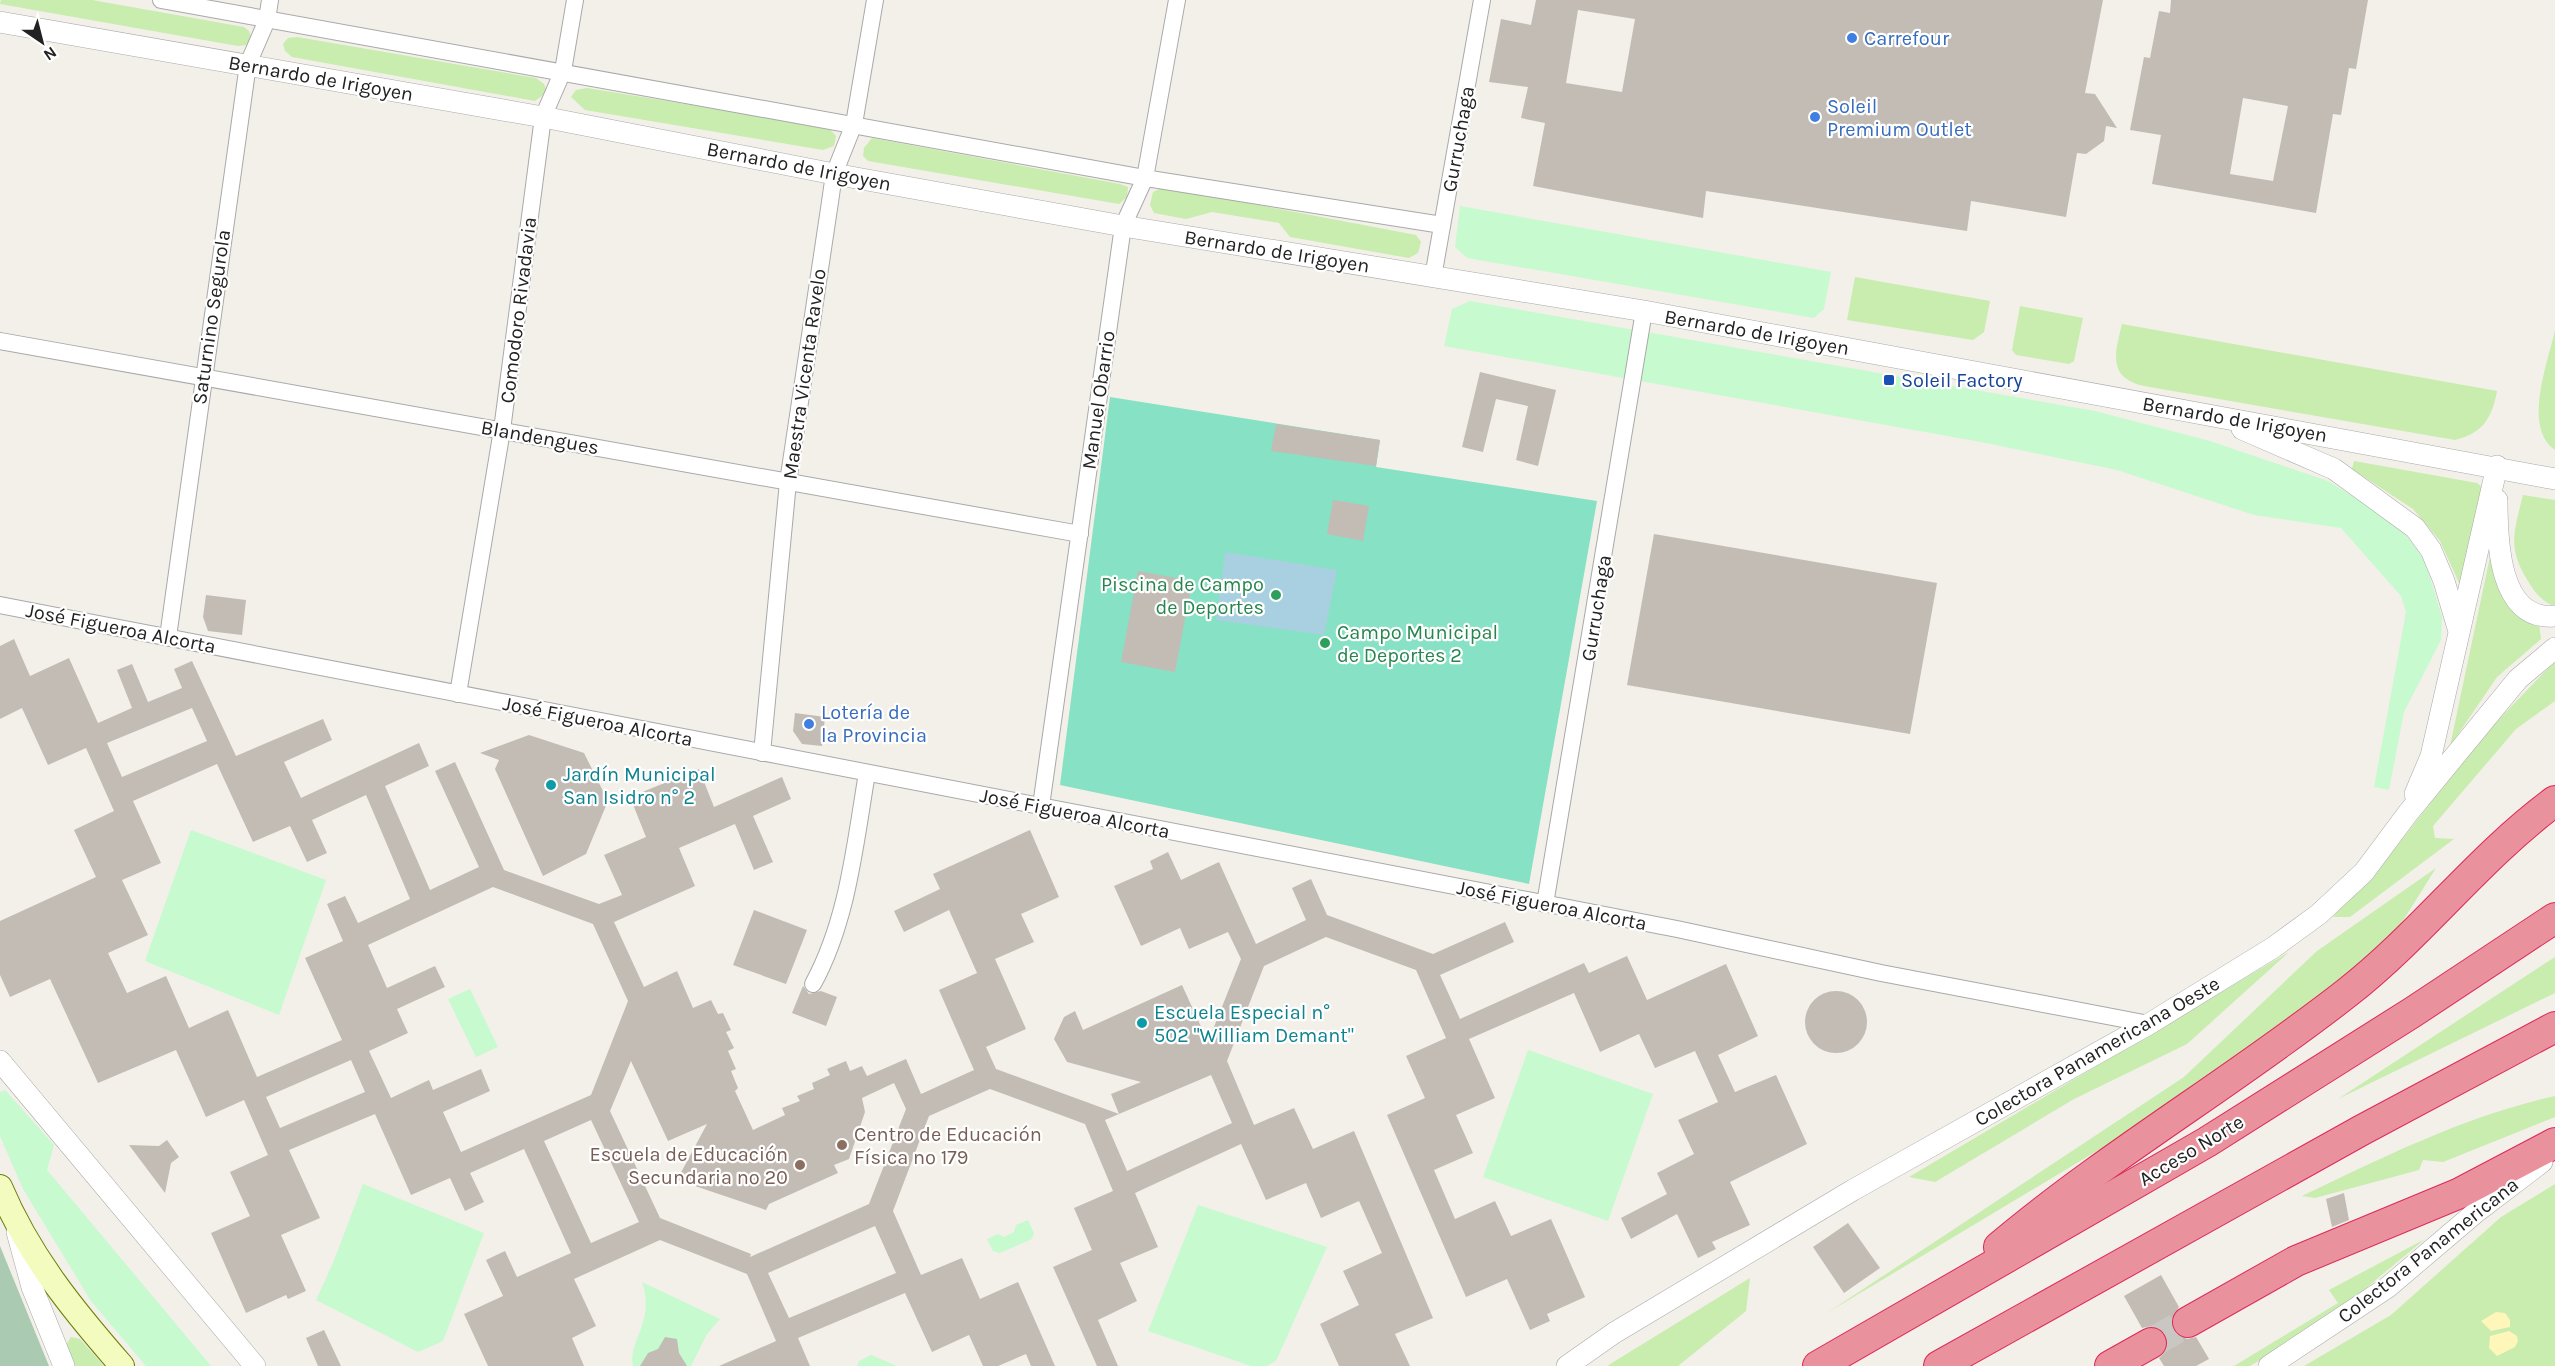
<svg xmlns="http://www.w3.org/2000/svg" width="2555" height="1366" font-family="Karla,sans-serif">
	<rect width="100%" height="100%" fill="#f2f0e9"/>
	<g fill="#c9ecaf">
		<polygon points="1,0 92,0 244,27 249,31 252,39 247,45 238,46 0,4"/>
		<polygon points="297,37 536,78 544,84 547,92 535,101 292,57 285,51 283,44 288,38"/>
		<polygon points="587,88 828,127 836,136 834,146 823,150 585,110 571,97 576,90"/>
		<polygon points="872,138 1120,184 1128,187 1127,197 1119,204 868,161 863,156 864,148"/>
		<polygon points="1164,187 1416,235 1421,242 1418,253 1409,258 1290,237 1279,223 1212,212 1186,219 1154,213 1150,205 1153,192"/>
		<polygon points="1855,277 1990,301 1984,332 1973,340 1847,320"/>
		<polygon points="2020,306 2083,318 2074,361 2069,364 2016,355 2012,350"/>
		<path d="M2122 324 2497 391C2492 418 2483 433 2455 440L2144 386C2107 377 2115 353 2122 324Z"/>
		<path d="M2555 330V450C2522 427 2548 363 2555 330Z"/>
		<polygon points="2354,461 2477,483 2483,488 2461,587 2440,541 2413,509 2352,469"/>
		<path d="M2523 495 2555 500V607C2541 600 2536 594 2528 581 2507 548 2514 532 2523 495Z"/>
		<path d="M2491 552C2500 593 2501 603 2539 624L2541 639 2497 677 2450 746Z"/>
		<polygon points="2555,661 2555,701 2516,729 2433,826 2435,838 2454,839 2350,917 2333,917 2397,846 2482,737"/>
		<polygon points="2436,868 2399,927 2343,984 2190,1095 1827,1313 2184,1077 2317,951"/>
		<polygon points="2289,952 2187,1044 2074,1099 1935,1182 1909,1177"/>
		<polygon points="2555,957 2555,993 2338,1099 2535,970"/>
		<path d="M2555 1096V1117L2443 1162 2423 1160 2419 1170 2315 1198 2302 1196C2384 1157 2465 1116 2555 1096Z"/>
		<polygon points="2555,1184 2555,1366 2304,1366 2391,1315 2501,1217"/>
		<polygon points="2425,1239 2354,1298 2277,1350 2250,1366 2234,1366 2338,1303 2329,1290"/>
		<polygon points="1750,1278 1746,1311 1678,1366 1607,1366"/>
		<polygon points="71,1337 80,1339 104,1366 75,1366 66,1345"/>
	</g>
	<g fill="#fff6ba">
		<polygon points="2496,1312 2505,1313 2510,1320 2510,1327 2491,1331 2481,1321"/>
		<polygon points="2509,1331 2517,1336 2518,1341 2515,1347 2497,1356 2489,1348 2490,1336"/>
	</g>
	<polygon fill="#aacbb1" points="0,1246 49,1366 0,1366"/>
	<g fill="#c7facf">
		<polygon points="1460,206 1831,272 1824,309 1814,318 1467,258 1455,247"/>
		<polygon points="1470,301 2095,411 2210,441 2328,481 2388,518 2410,540 2425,561 2442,617 2441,640 2404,712 2389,790 2374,787 2406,612 2401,596 2341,528 2254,515 2117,470 1981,442 1444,346 1452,309"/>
		<polygon points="191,830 326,880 279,1015 145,961"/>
		<polygon points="470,989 498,1047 476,1057 448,999"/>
		<polygon points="1528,1050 1653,1094 1608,1221 1483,1177"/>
		<polygon points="5,1090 54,1145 47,1170 211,1366 146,1366 91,1301 23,1189 0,1136 0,1092"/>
		<polygon points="363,1184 484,1233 443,1341 418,1352 316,1300 333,1263"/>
		<polygon points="1198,1205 1327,1247 1276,1361 1266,1366 1251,1366 1148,1331"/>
		<polygon points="1028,1220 1034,1233 1032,1239 1000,1253 993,1251 987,1239 998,1234 1004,1237 1014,1232 1016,1225"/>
		<path d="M642 1282 720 1319 707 1334 691 1366H633C627 1342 656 1322 642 1282Z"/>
		<polygon points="871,1355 897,1366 857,1366 859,1361"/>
	</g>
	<polygon fill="#87e1c4" points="1110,397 1380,440 1376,467 1597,501 1529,884 1060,785"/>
	<polygon fill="#a9d0e0" points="1225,552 1337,570 1324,635 1216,620"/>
	<g fill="#c3bcb5" fill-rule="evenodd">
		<path d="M1536 0H2103L2085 93 2095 94 2117 128 2106 126 2104 141 2086 154 2077 153 2066 217 1971 201 1967 231 1706 191 1703 218 1533 186 1545 123 1521 118 1528 87 1489 82 1501 19 1531 25ZM1578 10 1635 19 1622 92 1566 83Z"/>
		<path d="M2171 0H2368L2356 69 2349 68 2341 115 2333 114 2316 213 2152 184 2161 135 2130 130 2144 57 2150 58 2159 11 2170 13ZM2243 98 2288 106 2273 181 2230 174Z"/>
		<polygon points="1480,372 1556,390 1538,466 1516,460 1528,406 1496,399 1483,452 1462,447"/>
		<polygon points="1276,424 1380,440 1376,466 1271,451"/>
		<polygon points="1333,500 1369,506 1363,541 1327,534"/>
		<polygon points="1654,534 1937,583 1910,734 1627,685"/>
		<polygon points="1138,571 1192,581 1175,672 1121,662"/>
		<polygon points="206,595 246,600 242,635 208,631 203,617"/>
		<path d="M14 639 30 676 69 658 98 723 132 708 117 670 132 664 148 702 182 688 174 669 192 661 236 756 323 719 332 740 284 762 301 798 419 743 429 766 385 786 430 890 479 867 435 771 455 762 504 870 599 904 622 895 604 855 646 837 630 797 699 769 714 807 782 777 791 799 753 816 773 862 754 870 735 824 679 848 695 886 614 922 644 987 677 971 693 1008 711 1000 718 1014 723 1013 731 1030 726 1032 734 1048 728 1051 736 1069 731 1071 738 1088 735 1091 753 1130 785 1115 782 1108 800 1101 797 1096 814 1089 812 1083 830 1075 827 1069 846 1061 850 1071 862 1066 867 1076 906 1059 921 1094 974 1070 939 990 977 973 949 910 904 932 894 911 940 889 933 874 1030 830 1059 897 1021 914 1034 942 995 959 1026 1029 986 1047 996 1069 1119 1114 1105 1120 1127 1171 1232 1123 1211 1075 1119 1114 1111 1094 1141 1082 1067 1062 1054 1039 1064 1017 1075 1011 1083 1030 1182 985 1208 1042 1241 959 1228 932 1189 949 1180 928 1141 946 1114 886 1153 869 1150 861 1168 852 1181 880 1219 862 1256 944 1306 920 1292 888 1311 879 1327 915 1433 954 1505 922 1514 942 1440 975 1460 1019 1584 963 1589 973 1627 956 1647 1000 1726 964 1758 1036 1718 1055 1735 1092 1776 1075 1807 1144 1730 1182 1750 1225 1712 1242 1716 1249 1698 1258 1677 1214 1631 1239 1621 1218 1667 1194 1657 1173 1694 1154 1678 1120 1718 1102 1695 1051 1655 1068 1639 1034 1600 1052 1574 993 1469 1039 1495 1098 1456 1115 1473 1153 1434 1170 1455 1219 1495 1201 1511 1236 1551 1219 1585 1297 1547 1314 1550 1321 1530 1330 1507 1279 1466 1297 1387 1115 1425 1098 1406 1056 1446 1038 1416 970 1326 937 1264 966 1227 1061 1254 1125 1294 1108 1313 1149 1354 1131 1433 1318 1395 1334 1410 1366H1339L1320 1324 1359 1305 1343 1271 1382 1253 1359 1201 1321 1218 1306 1183 1266 1200 1241 1144 1135 1193 1158 1247 1120 1263 1137 1301 1098 1320 1118 1366H1097L1053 1267 1092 1250 1074 1208 1113 1191 1085 1124 990 1089 929 1116 893 1211 921 1275 962 1258 980 1299 1018 1282 1055 1366H1031L1026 1354 998 1366H983L969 1335 932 1352 905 1293 798 1338 810 1366H719L776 1341 747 1274 660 1240 574 1279 596 1326 572 1338 584 1366H488L464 1314 503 1296 486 1260 505 1251 517 1277 571 1253 524 1149 470 1173 484 1202 465 1211 450 1178 411 1195 375 1114 289 1150 320 1218 281 1235 306 1291 288 1299 286 1295 246 1313 211 1233 250 1216 230 1172 268 1155 244 1100 206 1117 176 1050 98 1083 50 979 10 997 0 975V921L96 877 74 830 114 811 86 748 48 765 22 708 0 719V646ZM192 708 207 741 122 777 107 743ZM217 764 253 842 290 826 307 862 327 853 312 820 366 795 410 899 358 923 345 896 327 904 343 941 305 958 342 1040 257 1077 228 1010 189 1028 166 976 127 993 108 953 148 935 122 880 161 863 133 801ZM493 887 593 924 628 1001 591 1095 461 1152 443 1112 490 1091 481 1069 433 1090 429 1080 391 1098 369 1051 408 1033 397 1009 445 987 435 966 387 988 368 945ZM351 1060 365 1092 280 1128 266 1097ZM631 1061 668 1141 707 1124 677 1180 766 1210 769 1204 838 1173 834 1165 849 1159 865 1112 862 1098 894 1083 906 1109 869 1204 750 1257 751 1254 660 1218 610 1111ZM591 1120 639 1222 591 1243 544 1141ZM875 1226 896 1273 789 1318 768 1273Z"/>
		<polygon points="795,713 825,717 822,746 802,744 793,731"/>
		<polygon points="529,735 584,753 608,801 586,854 543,876 495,769 499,760 480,753"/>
		<polygon points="754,910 807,930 786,984 733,965"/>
		<polygon points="803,986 809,994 821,991 837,997 826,1026 792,1013"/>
		<circle cx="1836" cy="1022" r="31"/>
		<polygon points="167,1140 179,1157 171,1163 165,1193 129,1145 159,1146"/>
		<polygon points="2344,1193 2349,1220 2332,1227 2326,1199"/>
		<polygon points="1848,1223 1880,1268 1844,1293 1813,1247"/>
		<polygon points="2161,1275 2179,1307 2171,1321 2173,1331 2187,1339 2196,1337 2209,1359 2196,1366 2164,1366 2159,1358 2165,1352 2168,1344 2166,1334 2152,1326 2142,1328 2124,1296"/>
		<polygon points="324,1330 341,1366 318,1366 306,1338"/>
		<polygon points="665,1337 677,1339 679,1353 687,1366 640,1366 648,1353 658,1349"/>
	</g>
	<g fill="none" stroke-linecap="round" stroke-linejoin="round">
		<polyline stroke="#c8c7c1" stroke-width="30" stroke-dasharray="30 15" stroke-linecap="butt" points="2151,1343 2188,1322"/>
		<defs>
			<g id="minor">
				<polyline points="161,0 1145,178 1442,225"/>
				<polyline points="1433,277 1482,0"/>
				<polyline points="0,341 1080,534"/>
				<polyline points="0,605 1677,929 1881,973 2149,1024"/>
				<polyline points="168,637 248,64 267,20 270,0"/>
				<polyline points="458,694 502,430 543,117 563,71 575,0"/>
				<polyline points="762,753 788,482 830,202 834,174 854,124 875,0"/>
				<polyline points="1041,806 1123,226 1145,178 1177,0"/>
				<polyline points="1545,904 1644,311"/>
				<path d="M813 984C848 920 855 844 867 773"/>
			</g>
			<g id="tertiary">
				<polyline points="0,22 543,117 834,174 1123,226 1644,311 2555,479"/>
				<polyline points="2242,429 2334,469 2415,528 2431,550 2444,581 2458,628"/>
				<path d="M2497 500C2497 538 2498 622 2555 616"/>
				<polyline points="2415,794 2431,756 2497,466"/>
				<polyline points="0,1061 255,1366"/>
				<polyline points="17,1232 32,1287 64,1366"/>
				<polyline points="1567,1366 1614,1333 1853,1190 2149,1024 2274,947 2319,914 2364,872 2408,813 2518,679 2555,648"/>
				<polyline points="2269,1366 2388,1287 2475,1213 2542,1162"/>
			</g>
			<path id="secondary" d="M0 1187C29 1256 73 1310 122 1366"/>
			<g id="motorway">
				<path d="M1999 1247C2108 1155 2235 1081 2348 992 2422 934 2479 857 2555 801"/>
				<polyline points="2188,1322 2296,1261 2460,1193 2555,1143"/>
				<polyline points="1818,1366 2207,1142 2413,1012 2555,918"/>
				<polyline points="1939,1366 2362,1130 2555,1027"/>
				<polyline points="2110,1366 2151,1343"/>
			</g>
		</defs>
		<use href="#minor" stroke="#a9a9a9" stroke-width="18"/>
		<use href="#tertiary" stroke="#a9a9a9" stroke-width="22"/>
		<use href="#secondary" stroke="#697e04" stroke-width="26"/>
		<use href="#motorway" stroke="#de285a" stroke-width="32"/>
		<use href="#minor" stroke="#fff" stroke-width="16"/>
		<use href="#tertiary" stroke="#fff" stroke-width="21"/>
		<use href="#secondary" stroke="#f4fbbe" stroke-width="24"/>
		<use href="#motorway" stroke="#e9919c" stroke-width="30"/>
	</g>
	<g fill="#3f7fe0" stroke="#fff" stroke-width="2">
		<circle cx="1852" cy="38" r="6"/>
		<circle cx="1815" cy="117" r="6"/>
		<circle cx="809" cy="724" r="6"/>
	</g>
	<rect fill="#1a4fb4" stroke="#fff" stroke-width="2" x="1883" y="374" width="12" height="12" rx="3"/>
	<g fill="#2e9e5b" stroke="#fff" stroke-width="2">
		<circle cx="1276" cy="595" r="6"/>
		<circle cx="1325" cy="643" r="6"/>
	</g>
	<g fill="#0f9aa8" stroke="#fff" stroke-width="2">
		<circle cx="551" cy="785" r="6"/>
		<circle cx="1142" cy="1023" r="6"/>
	</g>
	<g fill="#8d6e63" stroke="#fff" stroke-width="2">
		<circle cx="842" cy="1145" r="6"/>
		<circle cx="800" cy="1165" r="6"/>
	</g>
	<g text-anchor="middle" stroke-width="4.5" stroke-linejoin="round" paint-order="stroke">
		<g font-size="20" fill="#366cbe" stroke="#fff" text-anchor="start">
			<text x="1864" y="45">Carrefour</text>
			<text x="1827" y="113">Soleil<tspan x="1827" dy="23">Premium Outlet</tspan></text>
			<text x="821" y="719">Lotería de<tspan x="821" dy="23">la Provincia</tspan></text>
		</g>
		<g font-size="20" fill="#222" stroke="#fff">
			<text transform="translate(321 78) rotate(10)" y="7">Bernardo de Irigoyen</text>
			<text transform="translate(1458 139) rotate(-80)" y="7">Gurruchaga</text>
			<text transform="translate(799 166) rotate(11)" y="7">Bernardo de Irigoyen</text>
			<text transform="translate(1277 251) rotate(9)" y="7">Bernardo de Irigoyen</text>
			<text transform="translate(518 310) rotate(-83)" y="7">Comodoro Rivadavia</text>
			<text transform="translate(211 317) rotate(-82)" y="7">Saturnino Segurola</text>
			<text transform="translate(1757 332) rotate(10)" y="7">Bernardo de Irigoyen</text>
			<text transform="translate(804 374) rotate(-82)" y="7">Maestra Vicenta Ravelo</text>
			<text transform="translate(1098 400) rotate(-82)" y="7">Manuel Obarrio</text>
			<text transform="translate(2235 419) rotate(10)" y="7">Bernardo de Irigoyen</text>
			<text transform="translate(540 437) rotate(10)" y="7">Blandengues</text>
			<text transform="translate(1596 608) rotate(-81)" y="7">Gurruchaga</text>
			<text transform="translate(121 628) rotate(11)" y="7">José Figueroa Alcorta</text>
			<text transform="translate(598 721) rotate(11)" y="7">José Figueroa Alcorta</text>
			<text transform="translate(1075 813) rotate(11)" y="7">José Figueroa Alcorta</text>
			<text transform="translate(1552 905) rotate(11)" y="7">José Figueroa Alcorta</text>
			<text transform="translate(2097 1051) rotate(-30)" y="7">Colectora Panamericana Oeste</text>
			<text transform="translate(2191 1150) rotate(-31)" y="7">Acceso Norte</text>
			<text transform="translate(2428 1250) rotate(-38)" y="7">Colectora Panamericana</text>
		</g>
		<g font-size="20" fill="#164399" stroke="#fff" text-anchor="start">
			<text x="1901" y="387">Soleil Factory</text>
		</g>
		<g font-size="20" fill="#27864d" stroke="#fff" text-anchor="end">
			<text x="1264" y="591">Piscina de Campo<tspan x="1264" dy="23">de Deportes</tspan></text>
			<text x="1337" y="639" text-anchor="start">Campo Municipal<tspan x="1337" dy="23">de Deportes 2</tspan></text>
		</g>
		<g font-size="20" fill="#0d838f" stroke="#fff" text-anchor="start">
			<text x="563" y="781">Jardín Municipal<tspan x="563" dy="23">San Isidro n° 2</tspan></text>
			<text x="1154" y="1019">Escuela Especial n°<tspan x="1154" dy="23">502 "William Demant"</tspan></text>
		</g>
		<g font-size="20" fill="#785e54" stroke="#fff" text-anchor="start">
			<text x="854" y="1141">Centro de Educación<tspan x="854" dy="23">Física nº 179</tspan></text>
			<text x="788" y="1161" text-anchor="end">Escuela de Educación<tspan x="788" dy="23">Secundaria nº 20</tspan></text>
		</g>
	</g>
	<g transform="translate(42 42) rotate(145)" stroke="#ffffff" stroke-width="4.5" paint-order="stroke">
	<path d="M0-4.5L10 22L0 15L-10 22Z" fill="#222222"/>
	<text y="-9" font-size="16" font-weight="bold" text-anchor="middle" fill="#222222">N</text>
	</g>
</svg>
